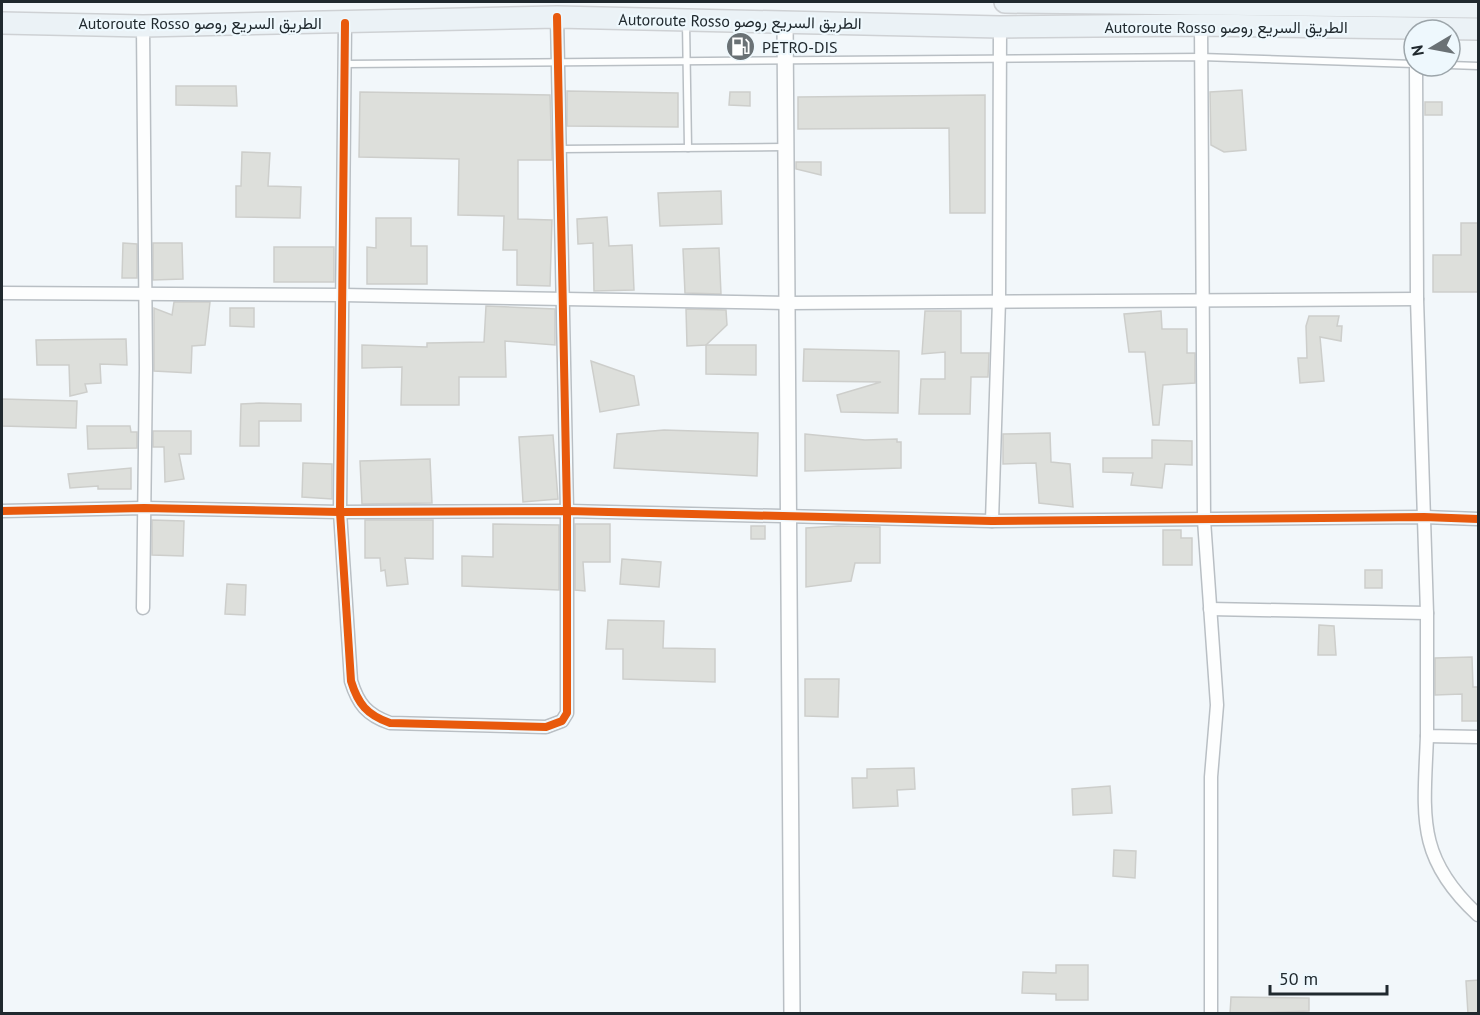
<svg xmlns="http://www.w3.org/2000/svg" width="1480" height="1015" font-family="'PT Sans',Vazirmatn,sans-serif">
	<rect width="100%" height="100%" fill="#f2f7fa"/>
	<g fill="#dddfdb" stroke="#cdcecb" stroke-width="1.5">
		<polygon points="176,86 236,86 237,106 176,105"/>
		<polygon points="1242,90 1246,150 1224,152 1211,145 1210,92"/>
		<polygon points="567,91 678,93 678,127 567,126"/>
		<polygon points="360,92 550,95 552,160 518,160 518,219 552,220 550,286 517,285 517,250 503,250 504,216 458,215 459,159 359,157"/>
		<polygon points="730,92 750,92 750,106 729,105"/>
		<polygon points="985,95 985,213 950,213 949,128 798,129 798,97"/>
		<rect x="1425" y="102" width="17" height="13"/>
		<polygon points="242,152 270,153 268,186 301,187 300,218 236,217 236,186 241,186"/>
		<polygon points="796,162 821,162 821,175 796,169"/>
		<polygon points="721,191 722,224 660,226 658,193"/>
		<polygon points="607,217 609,246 632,245 634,290 594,291 593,243 578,244 577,219"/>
		<polygon points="376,218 411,218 411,246 427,246 427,284 367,284 367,247 376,248"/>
		<polygon points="1461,223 1479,223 1479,292 1433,292 1433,255 1461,255"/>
		<polygon points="123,243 137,244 137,278 122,278"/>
		<polygon points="153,243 182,243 183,279 153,280"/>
		<rect x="274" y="247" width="60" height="35"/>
		<polygon points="719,248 721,294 685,293 683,249"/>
		<polygon points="174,302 210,302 205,345 192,346 191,373 154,371 154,308 172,315"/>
		<polygon points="486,306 555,309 555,345 505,341 506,377 459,377 459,405 401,405 402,367 362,368 362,345 427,347 427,343 484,342"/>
		<polygon points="230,308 254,308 254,327 230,326"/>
		<polygon points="686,309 726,310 727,325 706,345 687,346"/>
		<polygon points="925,311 961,311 961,353 989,353 988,377 971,377 970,414 919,414 921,379 945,379 945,352 922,354"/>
		<polygon points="1161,311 1162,329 1187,329 1187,353 1195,353 1195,383 1163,385 1159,425 1153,425 1145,352 1129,352 1124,314"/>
		<polygon points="1309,316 1339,316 1337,326 1342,326 1341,341 1320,337 1324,381 1300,383 1298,358 1307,358 1306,326"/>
		<polygon points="126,339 127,365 100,364 101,383 85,384 87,392 70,396 69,365 37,365 36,340"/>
		<polygon points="706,345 756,345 756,375 706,374"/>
		<polygon points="804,349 899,351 898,413 841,412 837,395 881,382 803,381"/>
		<polygon points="591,361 634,376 639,405 600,412"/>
		<polygon points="2,399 77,401 76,428 2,426"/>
		<polygon points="259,403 301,404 301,421 259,421 259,446 240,446 241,404"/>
		<polygon points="87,426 130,426 131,432 137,432 137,448 88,449"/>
		<polygon points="664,430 758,433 757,476 614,468 617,434"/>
		<polygon points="153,431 191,431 191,454 179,454 184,479 165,482 164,447 153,447"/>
		<polygon points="1050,433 1051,462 1070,464 1073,507 1039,503 1036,463 1003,464 1003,434"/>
		<polygon points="805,434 865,440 897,439 897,442 901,442 901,468 805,471"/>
		<polygon points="553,435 558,499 523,502 519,437"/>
		<polygon points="1152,440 1192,441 1192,465 1165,464 1162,488 1131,485 1133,473 1103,472 1103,458 1152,458"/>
		<polygon points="430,459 432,503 362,504 360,461"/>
		<polygon points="303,463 332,464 332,499 302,497"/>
		<polygon points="131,468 131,489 98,489 98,486 70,488 68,474"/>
		<polygon points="152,520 184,521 183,556 152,555"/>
		<polygon points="365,520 433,520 433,559 405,558 408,584 387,586 385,570 381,571 380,558 365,558"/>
		<polygon points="493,524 559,525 559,590 462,586 462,556 493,557"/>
		<polygon points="575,524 610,524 610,562 583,562 585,591 575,590"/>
		<rect x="751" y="526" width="14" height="13"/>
		<polygon points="838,526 880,527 880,563 855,563 851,581 806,587 806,528"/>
		<polygon points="1163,530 1181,530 1181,538 1192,538 1192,565 1163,565"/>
		<polygon points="622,559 661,562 659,587 620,584"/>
		<rect x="1365" y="570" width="17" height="18"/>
		<polygon points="227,584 246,585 245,615 225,614"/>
		<polygon points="608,620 664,621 663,648 715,649 715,682 623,679 623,649 606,649"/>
		<polygon points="1319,625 1334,626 1336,655 1318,655"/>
		<polygon points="1472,657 1473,687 1479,687 1479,721 1462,721 1462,694 1435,695 1435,658"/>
		<polygon points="805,679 839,679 838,717 805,716"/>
		<polygon points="914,768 915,789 897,790 898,806 853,808 852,778 867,778 867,769"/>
		<polygon points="1110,786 1112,813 1073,815 1072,789"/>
		<polygon points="1114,850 1136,851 1135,878 1113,876"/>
		<polygon points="1056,965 1088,965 1088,1000 1056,1000 1056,994 1022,993 1023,972 1056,973"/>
		<polygon points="1479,980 1479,1014 1468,1014 1466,981"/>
		<polygon points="1231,997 1309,998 1309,1011 1230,1014"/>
	</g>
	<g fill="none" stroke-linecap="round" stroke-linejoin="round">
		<defs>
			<g id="service">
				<polyline points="686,23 688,148"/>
				<polyline points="345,64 1201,57 1414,64"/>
				<polyline points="1450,65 1478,66"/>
				<polyline points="560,149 785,147"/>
			</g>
			<g id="minor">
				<path d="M345 23 340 512 351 681C358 704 367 715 390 723L546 727 562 721 567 713V511L557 17"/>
				<polyline points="1201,25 1204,520 1217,705 1211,777 1211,1014"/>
				<polyline points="143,26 146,368 143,608"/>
				<polyline points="1416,66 1417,299 1427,613 1427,736 1478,737"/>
				<polyline points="2,293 342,295 787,303 1417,299"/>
				<polyline points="2,511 144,508 340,512 567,511 992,521 1424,517 1478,519"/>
				<polyline points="992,521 999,300 1000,27"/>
				<polyline points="1210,609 1427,613"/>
				<path d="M1427 736C1424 815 1415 857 1478 915"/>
			</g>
			<polyline id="tertiary" points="785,21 792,1014"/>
			<g id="trunk">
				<polyline points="1005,2 1478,7"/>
				<polyline points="2,23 143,26 557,17 1000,27 1201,25 1478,29"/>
			</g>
		</defs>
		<use href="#service" stroke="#b9bfc4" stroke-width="9"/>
		<use href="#minor" stroke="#b9bfc4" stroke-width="15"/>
		<use href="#tertiary" stroke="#b9bfc4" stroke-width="18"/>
		<use href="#trunk" stroke="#ced1d4" stroke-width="24"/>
		<use href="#service" stroke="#fdfefe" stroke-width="6"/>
		<use href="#minor" stroke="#fdfefe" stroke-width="12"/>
		<use href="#tertiary" stroke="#fdfefe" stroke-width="15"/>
		<use href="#trunk" stroke="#ebf2f6" stroke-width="21"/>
		<defs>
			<g id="cycleway">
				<path d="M345 23 340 512 351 681C358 704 367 715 390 723L546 727 562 721 567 713V511L557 17"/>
				<polyline points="2,511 144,508 340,512 567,511 992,521 1424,517 1478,519"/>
			</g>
		</defs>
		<use href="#cycleway" stroke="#eef8fd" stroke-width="11"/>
		<use href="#cycleway" stroke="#e8590c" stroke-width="8"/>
	</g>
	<defs>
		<symbol id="fuel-disc" viewBox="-11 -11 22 22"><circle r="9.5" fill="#6a7175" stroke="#eef8fd"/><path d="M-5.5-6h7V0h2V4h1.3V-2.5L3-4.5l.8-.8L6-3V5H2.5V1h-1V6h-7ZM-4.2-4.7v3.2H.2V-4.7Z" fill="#fff"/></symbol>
	</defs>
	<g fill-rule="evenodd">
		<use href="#fuel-disc" x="724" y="30" width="33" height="33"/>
	</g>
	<g text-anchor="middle" stroke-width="4.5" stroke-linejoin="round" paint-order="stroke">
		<g font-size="16" fill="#20292e" stroke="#eef8fd">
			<text transform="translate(740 21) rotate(1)" y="6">Autoroute Rosso الطريق السريع روصو</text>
			<text x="200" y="29">Autoroute Rosso الطريق السريع روصو</text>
			<text x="1226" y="33">Autoroute Rosso الطريق السريع روصو</text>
		</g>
		<g font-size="16" fill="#20292e" stroke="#eef8fd" text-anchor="start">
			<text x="762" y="53">PETRO-DIS</text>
		</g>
	</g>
	<rect width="1480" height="1015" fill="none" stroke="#20292e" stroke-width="6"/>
	<g transform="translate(1432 48) rotate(260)"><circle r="28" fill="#eef8fd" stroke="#9ca5aa" stroke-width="1.5"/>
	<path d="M0-4.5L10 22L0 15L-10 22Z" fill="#6a7175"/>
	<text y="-9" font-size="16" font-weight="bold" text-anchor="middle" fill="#20292e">N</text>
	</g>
	<path d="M1270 985v9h117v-9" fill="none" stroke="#20292e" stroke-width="3"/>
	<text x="1279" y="985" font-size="18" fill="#20292e" stroke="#eef8fd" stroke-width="4.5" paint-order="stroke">50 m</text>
</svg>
